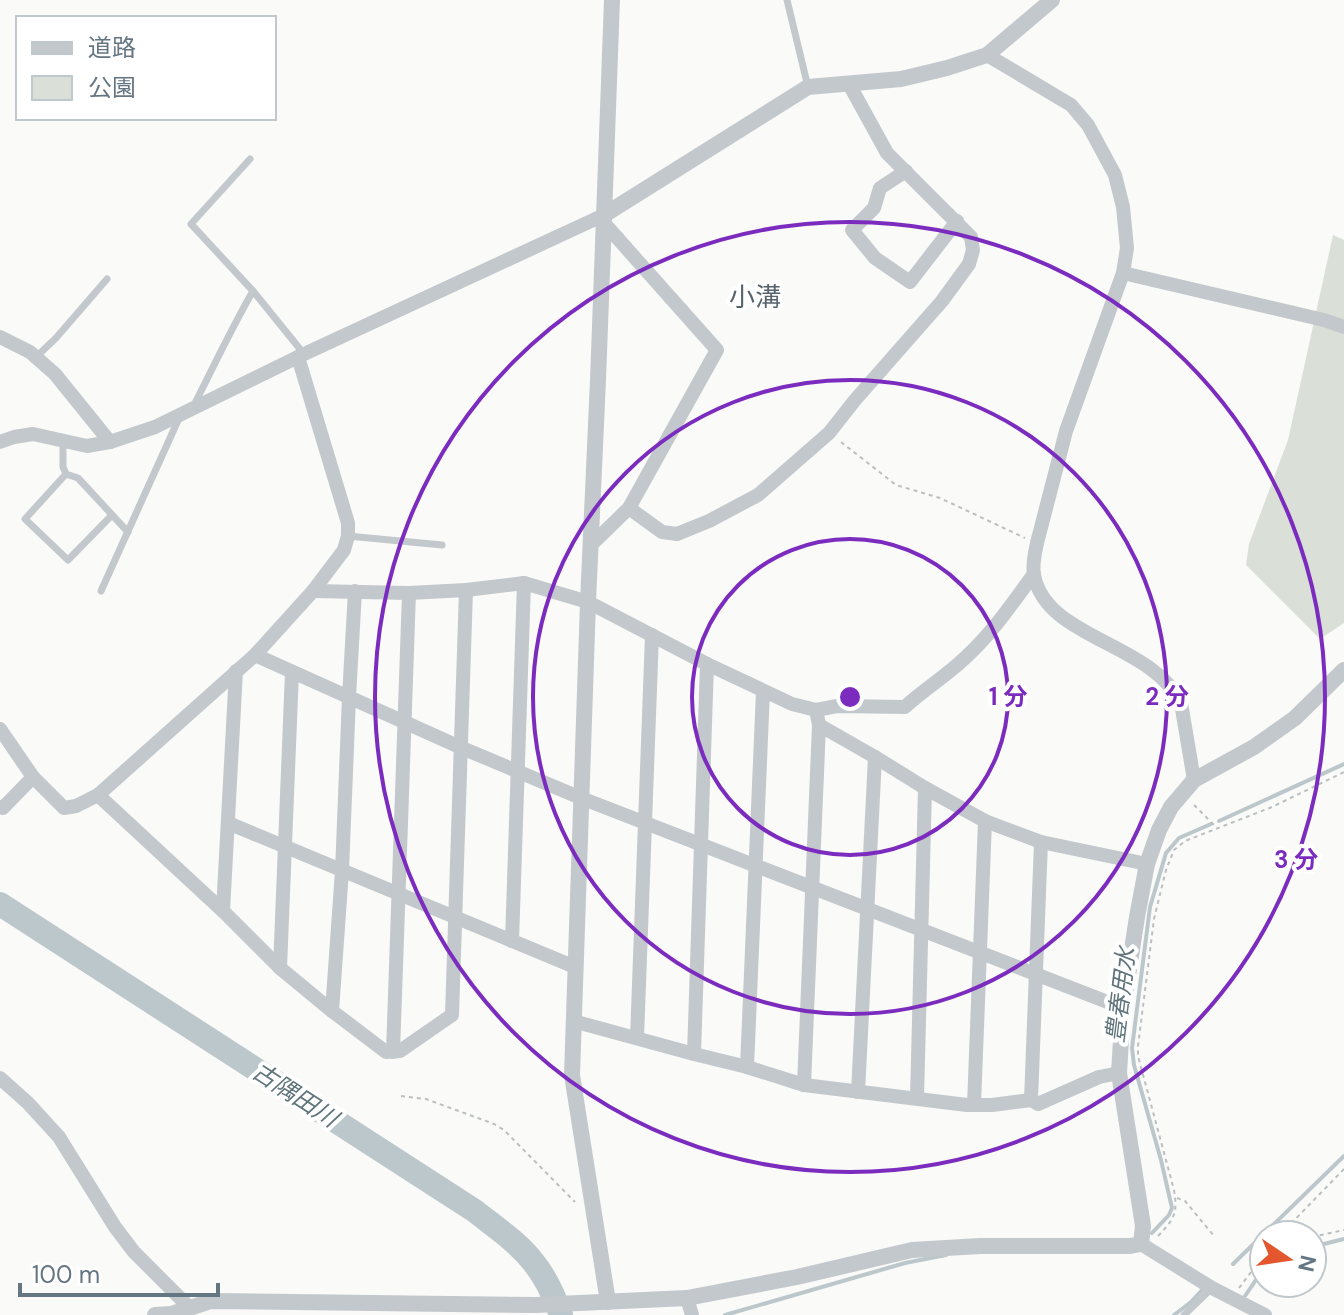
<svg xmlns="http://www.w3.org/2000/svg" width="1344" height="1315" font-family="'DM Sans','Noto Sans JP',sans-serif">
	<rect width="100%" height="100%" fill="#fafaf8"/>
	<polygon fill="#dadfd7" points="1333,235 1344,240 1344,623 1320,639 1246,565 1249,544 1288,440"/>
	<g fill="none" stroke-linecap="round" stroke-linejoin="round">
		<g stroke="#bbc7cb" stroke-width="4">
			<polyline points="1219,821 1344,764"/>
			<polyline points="1152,1233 1169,1215 1172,1208 1161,1160 1134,1065 1132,1048 1150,907 1166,853 1179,838 1211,824"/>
			<polyline points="1312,1247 1344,1239"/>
			<polyline points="1233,1264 1344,1156"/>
			<polyline points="1245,1296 1264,1268"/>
			<polyline points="725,1315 905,1263 946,1255"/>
			<polyline points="1174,1315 1191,1302 1203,1289"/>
		</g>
		<path stroke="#bbc7cb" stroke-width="24" d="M0 904 475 1211C495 1227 518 1242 534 1263 546 1278 555 1298 561 1315"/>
		<g stroke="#bbbfc2" stroke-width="2" stroke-dasharray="4 4" stroke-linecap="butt">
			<polyline points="841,442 896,485 940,498 1025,538"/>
			<polyline points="1194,805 1217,828"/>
			<polyline points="401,1096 426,1099 494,1124 504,1130 575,1202"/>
			<polyline points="1177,1198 1185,1201 1214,1236"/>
			<polyline points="1280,1235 1344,1169"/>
			<path d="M1158 1236C1174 1219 1178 1214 1174 1190L1138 1056V1046L1154 919 1166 870 1174 850 1185 841 1272 807 1344 772"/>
			<polyline points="1312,1237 1344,1230"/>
			<polyline points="1239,1288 1264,1255"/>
		</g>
		<g stroke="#c3c8cc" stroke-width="7">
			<polyline points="787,0 808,87"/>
			<polyline points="250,159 191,224 253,291 300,349 302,355"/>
			<polyline points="36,357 56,338 107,279"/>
			<path d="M193 407C213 368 231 329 253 291"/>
			<polyline points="63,441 63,467 66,474 78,478 128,532"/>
			<polyline points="66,474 25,519 68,560 112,515"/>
			<polyline points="348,536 442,545"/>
			<polyline points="101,591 180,416"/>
			<polyline points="1184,1315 1211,1289"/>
		</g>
		<g stroke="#c3c8cc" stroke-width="14">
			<path d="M987 55 1071 105 1088 125 1115 175 1123 207 1127 248 1123 273 1066 431 1037 543C1035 553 1032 564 1034 575 1046 639 1151 642 1181 703L1194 780"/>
			<polyline points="906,171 880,188 874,208 852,230 875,258 910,282 957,221"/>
			<polyline points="1123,273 1324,320 1344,327"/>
			<polyline points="0,337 30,352 55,374 110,442"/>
			<polyline points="0,442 14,437 33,434 87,446 110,442 155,427 302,355 604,215"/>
			<polyline points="629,508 662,532 677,534 709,521 758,495 829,433 855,400 942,301 969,264 973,250 971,237 887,153 849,84"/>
			<polyline points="591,545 629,508 717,350 604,223"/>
			<path d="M313 591 409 593 466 590 524 583 588 602 707 664 792 704 816 710 837 706 905 707C924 689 948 675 967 656 993 632 1013 602 1034 574"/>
			<polyline points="255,655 462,748 581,798 1123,1008"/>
			<polyline points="819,725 875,757 925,788 985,821 1041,842 1147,864"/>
			<polyline points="0,729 33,777 64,808 76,806 98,795 255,655 313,591 344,550 348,536 348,523 298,357"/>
			<polyline points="98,795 223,911 280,968 332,1011 386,1052 400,1051 452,1015 466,590"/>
			<polyline points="0,807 3,808 33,777"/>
			<polyline points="228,823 575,967"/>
			<polyline points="223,911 236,671"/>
			<polyline points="512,941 524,583"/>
			<polyline points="280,968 292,672"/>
			<polyline points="332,1011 342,871 349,697 355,591"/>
			<polyline points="573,1021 694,1054 747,1067 804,1085 967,1105 992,1105 1031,1100 1038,1104 1099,1077 1119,1073"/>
			<polyline points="637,1038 652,635"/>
			<polyline points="393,1052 409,593"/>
			<polyline points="694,1054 707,664"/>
			<polyline points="747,1067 763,691"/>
			<polyline points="0,1078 28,1103 59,1137 115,1227 134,1252 190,1308"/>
			<polyline points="804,1085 819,725 816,710"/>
			<polyline points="858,1092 875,757"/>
			<polyline points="917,1098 925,788"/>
			<polyline points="1031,1100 1041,842"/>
			<polyline points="974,1105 985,821"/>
			<polyline points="1141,1244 1212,1288 1265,1315"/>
			<polyline points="687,1298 692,1315"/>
		</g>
		<g stroke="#c3c8cc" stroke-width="16">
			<polyline points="604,215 808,87 901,79 947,68 987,55 1052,0"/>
			<polyline points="608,1302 572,1075 588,602 598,380 612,0"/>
			<polyline points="155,1315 171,1314 211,1301 536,1305 687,1298 797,1277 912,1250 980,1246 1130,1246 1141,1244 1143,1226 1119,1073 1123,1008 1137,917 1147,864 1159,830 1171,807 1194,780 1254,747 1295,718 1344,670"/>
		</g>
	</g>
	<g fill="none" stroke="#7b2cbf" stroke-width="4">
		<circle cx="850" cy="697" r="158"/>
		<circle cx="850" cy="697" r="317"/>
		<circle cx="850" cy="697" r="475"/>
	</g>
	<g text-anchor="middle" stroke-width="8" stroke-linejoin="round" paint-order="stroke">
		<g font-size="24" font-style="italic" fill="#60757c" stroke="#fff">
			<text transform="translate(1121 995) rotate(-83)" y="8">豊春用水</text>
			<text transform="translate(295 1095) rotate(33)" y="8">古隅田川</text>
		</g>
		<g font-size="26" fill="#57646e" stroke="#fff">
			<text x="755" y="306">小溝</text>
		</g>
	</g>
	<circle cx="850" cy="697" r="12" fill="#7b2cbf" stroke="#fff" stroke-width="4"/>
	<g font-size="24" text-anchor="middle" font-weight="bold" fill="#7b2cbf" stroke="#fff" stroke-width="8" stroke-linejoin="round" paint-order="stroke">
		<text x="1008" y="705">1 分</text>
		<text x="1167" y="705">2 分</text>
		<text x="1296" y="868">3 分</text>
	</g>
	<rect x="16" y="16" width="260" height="104" fill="#ffffff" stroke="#c1c8cd" stroke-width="2"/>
	<rect x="32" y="42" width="40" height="12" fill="#c3c8cc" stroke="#c1c8cd" stroke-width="2"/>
	<text x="88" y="56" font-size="24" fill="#657683">道路</text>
	<rect x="32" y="76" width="40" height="24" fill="#dadfd7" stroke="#c1c8cd" stroke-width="2"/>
	<text x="88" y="96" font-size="24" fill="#657683">公園</text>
	<g transform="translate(1288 1259) rotate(103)"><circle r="38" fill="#ffffff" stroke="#c1c8cd" stroke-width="2"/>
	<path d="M0-6L14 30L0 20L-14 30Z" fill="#e4572e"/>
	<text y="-12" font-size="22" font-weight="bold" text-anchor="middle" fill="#657683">N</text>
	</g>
	<path d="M20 1283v12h198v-12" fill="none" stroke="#657683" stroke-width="4"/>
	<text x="32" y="1283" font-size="24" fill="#657683" stroke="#ffffff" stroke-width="6" paint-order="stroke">100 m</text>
</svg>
